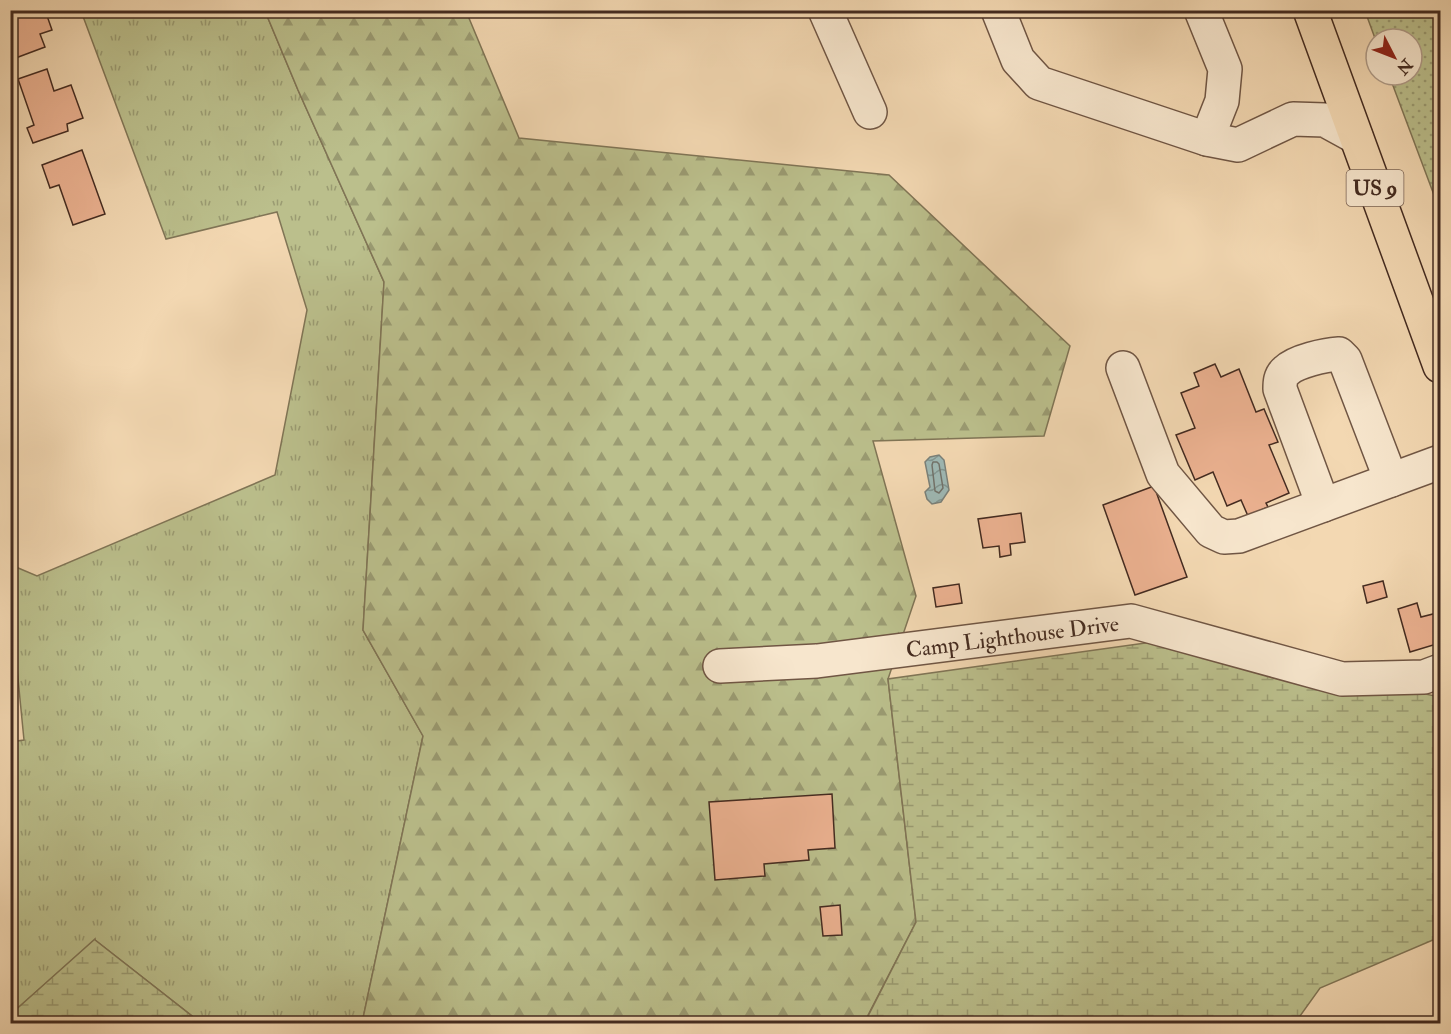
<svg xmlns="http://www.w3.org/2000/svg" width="1451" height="1034" font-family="'IM FELL Double Pica',serif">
	<defs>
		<pattern id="grass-tufts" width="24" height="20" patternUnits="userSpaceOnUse" patternTransform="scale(1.5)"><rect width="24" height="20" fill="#bbbf8c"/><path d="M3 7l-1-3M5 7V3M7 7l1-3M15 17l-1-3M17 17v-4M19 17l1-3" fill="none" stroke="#9a9b72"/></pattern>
		<pattern id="forest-firs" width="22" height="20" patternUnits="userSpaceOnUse" patternTransform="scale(1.5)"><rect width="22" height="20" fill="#bbbf8c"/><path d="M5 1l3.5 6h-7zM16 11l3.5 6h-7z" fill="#9a9b72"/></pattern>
		<pattern id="wetland-marsh" width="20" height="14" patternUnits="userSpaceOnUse" patternTransform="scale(1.5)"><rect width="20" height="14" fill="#bbbf8c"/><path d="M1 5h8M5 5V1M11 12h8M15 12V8" fill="none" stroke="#9a9b72"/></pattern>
		<pattern id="park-dots" width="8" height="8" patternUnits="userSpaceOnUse" patternTransform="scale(1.5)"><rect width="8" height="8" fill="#bbbf8c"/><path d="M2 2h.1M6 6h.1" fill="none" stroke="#9a9b72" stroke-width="1.8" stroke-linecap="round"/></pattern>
		<pattern id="water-waves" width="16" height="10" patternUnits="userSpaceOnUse" patternTransform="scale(1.5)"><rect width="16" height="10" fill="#9eb8b4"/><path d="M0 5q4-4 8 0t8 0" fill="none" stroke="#829692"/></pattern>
	</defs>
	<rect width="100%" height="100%" fill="#f3d8b2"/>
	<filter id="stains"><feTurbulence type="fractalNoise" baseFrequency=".00333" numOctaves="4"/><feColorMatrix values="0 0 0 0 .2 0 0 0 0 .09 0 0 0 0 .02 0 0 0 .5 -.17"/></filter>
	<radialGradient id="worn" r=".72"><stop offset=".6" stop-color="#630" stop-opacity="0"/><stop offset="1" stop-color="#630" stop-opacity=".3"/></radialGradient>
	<polygon fill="url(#grass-tufts)" stroke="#807556" stroke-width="1.5" points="81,11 265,11 298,90 384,282 363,630 423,736 362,1023 201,1023 95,940 11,1014 10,742 24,740 11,607 11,565 37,576 275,475 307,310 277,212 166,239"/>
	<polygon fill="url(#forest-firs)" stroke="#807556" stroke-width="1.5" points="265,11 466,11 519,138 889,175 1070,346 1044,436 873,441 916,596 888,679 916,922 864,1023 362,1023 423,736 363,630 384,282 298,90"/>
	<g fill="url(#wetland-marsh)" stroke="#807556" stroke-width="1.5">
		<polygon points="1167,640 1440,697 1440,937 1320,988 1295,1023 864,1024 916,922 888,679"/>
		<polygon points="95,939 95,940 201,1023 11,1023 11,1014"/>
	</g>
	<polygon fill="url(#park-dots)" stroke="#807556" stroke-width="1.5" points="1365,11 1440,11 1440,211 1389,75 1412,75 1412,39 1376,39 1376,41"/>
	<polygon fill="url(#water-waves)" stroke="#7a8079" stroke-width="1.5" points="939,455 944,460 949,490 941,502 932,504 927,499 925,492 930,487 925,462 930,457"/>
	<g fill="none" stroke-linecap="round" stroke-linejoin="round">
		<polygon stroke="#71726a" stroke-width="1.5" points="933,462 937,462 939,464 943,488 939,493 935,491 932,465"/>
	</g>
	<g fill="#ebb190" stroke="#442b20" stroke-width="1.5">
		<polygon points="10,10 45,10 52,30 40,34 45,47 13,59 10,53"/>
		<polygon points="47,69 54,91 71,85 83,118 67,124 68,131 33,143 27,128 34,125 18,79"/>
		<polygon points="82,150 105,214 73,225 59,185 50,188 42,165"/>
		<polygon points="1215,364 1221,377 1239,369 1256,412 1264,409 1278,442 1269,445 1289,493 1266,503 1268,507 1248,516 1241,500 1227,506 1213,472 1195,480 1176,435 1195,428 1181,393 1199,386 1194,373"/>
		<polygon points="1154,486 1187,577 1135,595 1103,505"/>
		<polygon points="1021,513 1025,542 1010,544 1011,555 1000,557 999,546 983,548 978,519"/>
		<polygon points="1383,581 1387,597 1367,603 1363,586"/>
		<polygon points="959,584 962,603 936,607 933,588"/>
		<polygon points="1417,603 1421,617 1437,613 1440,625 1440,643 1410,652 1398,609"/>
		<polygon points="832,794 835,848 808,850 809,860 764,864 765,876 715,880 709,802"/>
		<polygon points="840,905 842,935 823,936 820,907"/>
	</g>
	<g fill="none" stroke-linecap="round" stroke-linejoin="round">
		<defs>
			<g id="minor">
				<polyline points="825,10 870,112"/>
				<polyline points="998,10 1018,60 1039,83 1207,139 1238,145 1293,119 1325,120 1356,137"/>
				<polyline points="1201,10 1225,69 1222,101 1207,139"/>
				<polyline points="1123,368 1163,474 1211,531 1224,537 1239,536 1440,462"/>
				<path d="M1323 505 1280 389C1280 383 1280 376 1286 371 1296 361 1325 355 1339 354L1345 360 1391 480"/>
				<path id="s1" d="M720 666 817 661 1131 621 1342 679 1424 677 1440 671"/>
			</g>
			<polyline id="highway" points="1310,10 1440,366"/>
		</defs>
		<use href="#minor" stroke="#705644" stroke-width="36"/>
		<use href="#highway" stroke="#442b20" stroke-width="36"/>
		<use href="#minor" stroke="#f7e6cd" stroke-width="33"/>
		<use href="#highway" stroke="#f3d8b2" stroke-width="33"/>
	</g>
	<g text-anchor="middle" stroke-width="6" stroke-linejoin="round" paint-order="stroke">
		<rect fill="#f7e6cd" stroke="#7a6354" stroke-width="1.5" x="1346.5" y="170" width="57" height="36" rx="4.5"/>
		<g font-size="21" font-weight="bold" fill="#442b20">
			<text x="1375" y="195">US 9</text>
		</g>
		<g font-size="22" fill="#442b20" stroke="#f7e6cd">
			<text dy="8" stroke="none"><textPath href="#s1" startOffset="294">Camp Lighthouse Drive</textPath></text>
		</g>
	</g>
	<rect width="1451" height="1034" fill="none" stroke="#f3d8b2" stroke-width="36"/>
	<rect x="12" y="12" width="1427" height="1010" fill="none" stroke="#442b20" stroke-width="3"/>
	<rect x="18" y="18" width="1415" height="998" fill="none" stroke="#442b20" stroke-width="1.5"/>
	<g transform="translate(1394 57) rotate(132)"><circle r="28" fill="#f7e6cd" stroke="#af9b88" stroke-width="1.5"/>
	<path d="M0-4.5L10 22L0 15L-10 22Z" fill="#8f2418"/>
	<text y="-9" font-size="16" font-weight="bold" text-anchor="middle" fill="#442b20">N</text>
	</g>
	<rect width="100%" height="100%" filter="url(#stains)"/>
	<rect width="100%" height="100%" fill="url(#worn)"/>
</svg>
